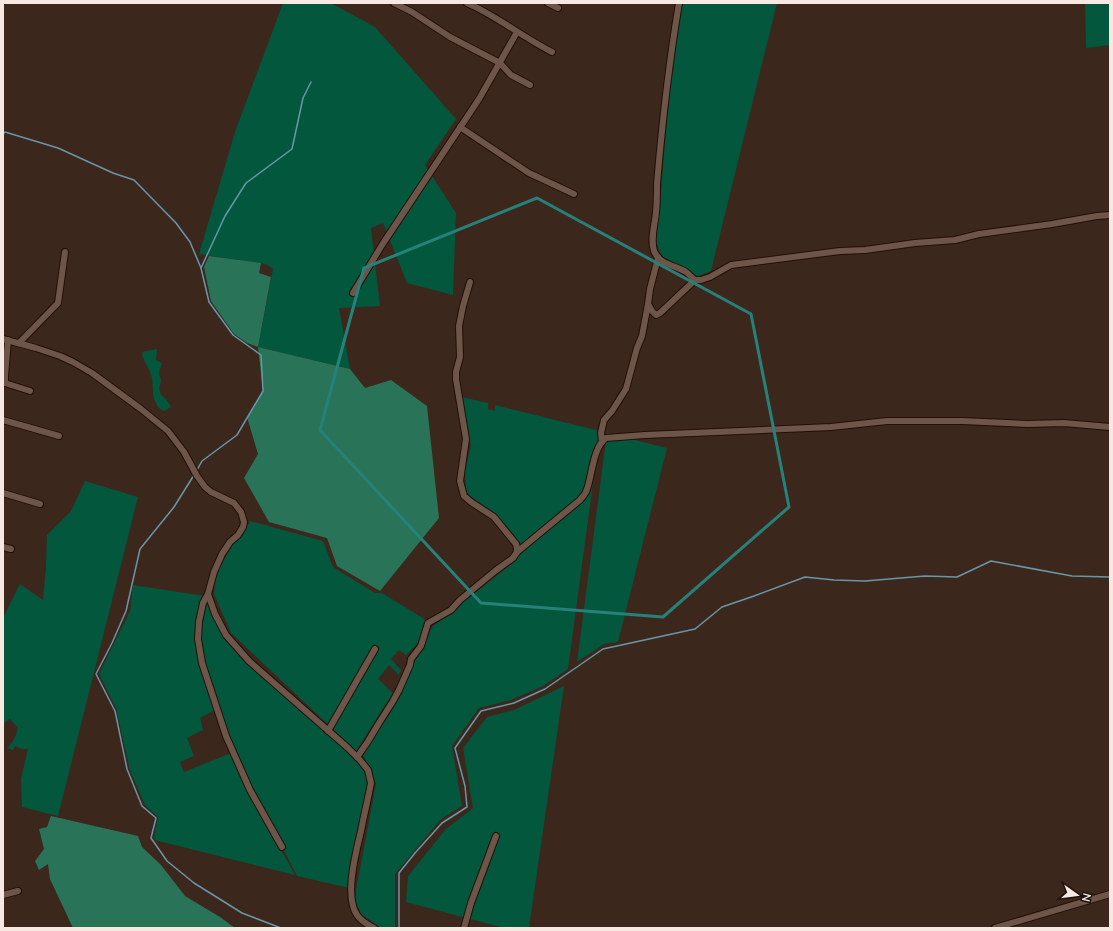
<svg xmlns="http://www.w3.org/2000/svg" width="1113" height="931" font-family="Mulish,sans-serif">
	<rect width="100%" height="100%" fill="#3c271c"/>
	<g fill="#03573d">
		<polygon points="283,3 331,3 375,27 456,119 425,165 456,213 453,295 407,283 383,223 371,228 380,306 339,308 350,369 258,347 273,269 266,264 199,254 235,132"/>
		<polygon points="681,3 777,3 711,271 696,277 687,269 662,257 655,239 659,215 672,58"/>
		<polygon points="1085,3 1110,3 1110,45 1086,48"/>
		<path d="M157 349 156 360 162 363 159 372 161 381 159 388 161 395 166 399 171 407 164 411C162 410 158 408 157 405 150 395 155 383 150 372 147 363 143 362 142 352Z"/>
		<polygon points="461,397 488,403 488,409 495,411 495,405 600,431 568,669 543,686 511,700 479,708 452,746 462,806 440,820 395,874 395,927 394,928 381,928 361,914 356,902 356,890 376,784 363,755 402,691 411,662 422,651 432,627 514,562 522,549 498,516 466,493 465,472 471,445"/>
		<polygon points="607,433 667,448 618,642 604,644 577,662"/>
		<path d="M85 481 138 497 58 816 22 807 21 779 28 749H22L15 746 13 750 7 748C13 743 16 736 18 728L10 719 4 723 3 727V618L20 584 43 600 46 567 47 535 71 511Z"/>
		<polygon points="250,521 323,541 333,567 375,593 382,593 426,620 418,643 406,655 399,650 391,659 401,670 399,675 389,665 378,679 393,693 356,751 231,633 214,594 216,575 233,544 241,538"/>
		<polygon points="133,585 205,596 195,641 215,710 200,718 203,730 187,738 194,756 180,762 184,772 231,753 248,791 295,875 155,840 154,837 158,817 145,805 130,770 116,708 99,674 130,611"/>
		<polygon points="208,599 224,636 315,720 360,763 365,772 369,782 349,888 297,876 252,788 228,732 205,662 201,638 202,623"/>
		<polygon points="564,686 529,928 504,928 406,902 408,876 446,829 473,808 463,748 487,717 514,710"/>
	</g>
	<g fill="#297458">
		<polygon points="209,256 261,263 259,273 271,277 258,347 350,369 365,388 391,380 427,406 439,518 380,591 337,566 327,538 269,522 244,478 258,454 247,417 263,391 258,347 247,343 234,334 211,301 204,267"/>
		<polygon points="51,816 138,836 142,847 161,865 185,896 220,917 235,928 73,928 50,879 48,864 39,870 35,861 44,849 39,829 47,827"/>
	</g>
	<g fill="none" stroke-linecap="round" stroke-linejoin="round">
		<g stroke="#6896aa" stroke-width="1.5">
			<polyline points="3,134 5,132 58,148 113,173 134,180 176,223 190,242 201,268 225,216 246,183 292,149 303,98 311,82"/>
			<polyline points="197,470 202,461 237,435 263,391 261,355 233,335 209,302 201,268"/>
			<polyline points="194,475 174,507 140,549 126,611 112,643 96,674 115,711 127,769 142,806 156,818 151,838 167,861 194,883 242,913 281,928"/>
			<polyline points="399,928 399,873 415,853 442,823 467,807 465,786 455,748 481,711 514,703 545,689 603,649 695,629 722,607 754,596 805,577 834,580 865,581 925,576 957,577 991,561 1072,576 1110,577"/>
		</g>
		<defs>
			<g id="street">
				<polyline points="394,3 412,12 450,37 500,63 511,75 530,85"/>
				<path d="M467 3C497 16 522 37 552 52"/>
				<polyline points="548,3 558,8"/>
				<path d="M679 3C669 63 662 124 657 184 657 193 657 203 656 212 655 225 650 238 654 251 660 265 675 265 686 272 689 274 692 278 695 280"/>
				<polyline points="460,127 529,173 574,194"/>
				<polyline points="353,293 382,245 479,99 517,32"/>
				<polyline points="648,304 650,289 658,258"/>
				<polyline points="3,339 36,348 60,356 73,362 92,373 141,409 168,431 184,452 197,476 205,487 211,492 234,503 241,512 244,522 243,527 238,535 230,542 222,554 214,572 208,594 203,603 199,622 198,639 202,663 226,736 250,790 282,847"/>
				<polyline points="8,340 5,376 5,383 30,391"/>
				<polyline points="19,343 58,303 65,252"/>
				<polyline points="3,420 59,436"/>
				<polyline points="602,442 601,433 604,420 612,411 626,389 637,348 642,336 648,304 652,311 656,315 660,313 695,280 701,280 710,277 731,265 840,251 865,250 915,243 955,240 979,234 1052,224 1097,216 1110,215"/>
				<polyline points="3,493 40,504"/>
				<polyline points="3,547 11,549"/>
				<path d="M517 552 580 500C583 496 586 494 587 489 592 476 593 447 606 438L645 435 831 427 887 421H962L1028 424 1064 423 1110 427"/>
				<path d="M208 594 215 614 226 635 249 661 348 748 360 760 368 770 371 783C368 799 364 815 361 831 356 852 344 896 357 915 361 921 368 925 374 928"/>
				<polyline points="328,731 375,649"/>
				<polyline points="357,757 367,743 379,723 393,701 399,690 410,665 411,659 421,646 428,623 451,610 460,600 495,571 513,558 517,552 517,548 516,544 494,517 471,502 464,496 460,481 466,439 456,379 456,372 460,357 459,326 463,306 470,282"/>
				<polyline points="3,895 18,891"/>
				<polyline points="464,928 471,903 496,836"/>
				<polyline points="995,928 1110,894"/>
			</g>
		</defs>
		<use href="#street" stroke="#230f06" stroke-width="8"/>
		<use href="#street" stroke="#6d5549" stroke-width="6"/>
	</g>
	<path fill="none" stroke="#26817a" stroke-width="3" stroke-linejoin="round" d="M537 198 751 314 789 507 663 617 481 603 320 430 364 268Z"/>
	<rect width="1113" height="931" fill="none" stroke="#f7e8e1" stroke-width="8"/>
	<g transform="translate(1077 895) rotate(104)" stroke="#1c130e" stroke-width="3" paint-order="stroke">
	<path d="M0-3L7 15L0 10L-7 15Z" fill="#f7e8e1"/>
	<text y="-6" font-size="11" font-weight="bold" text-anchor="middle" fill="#f7e8e1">N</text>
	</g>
</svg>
